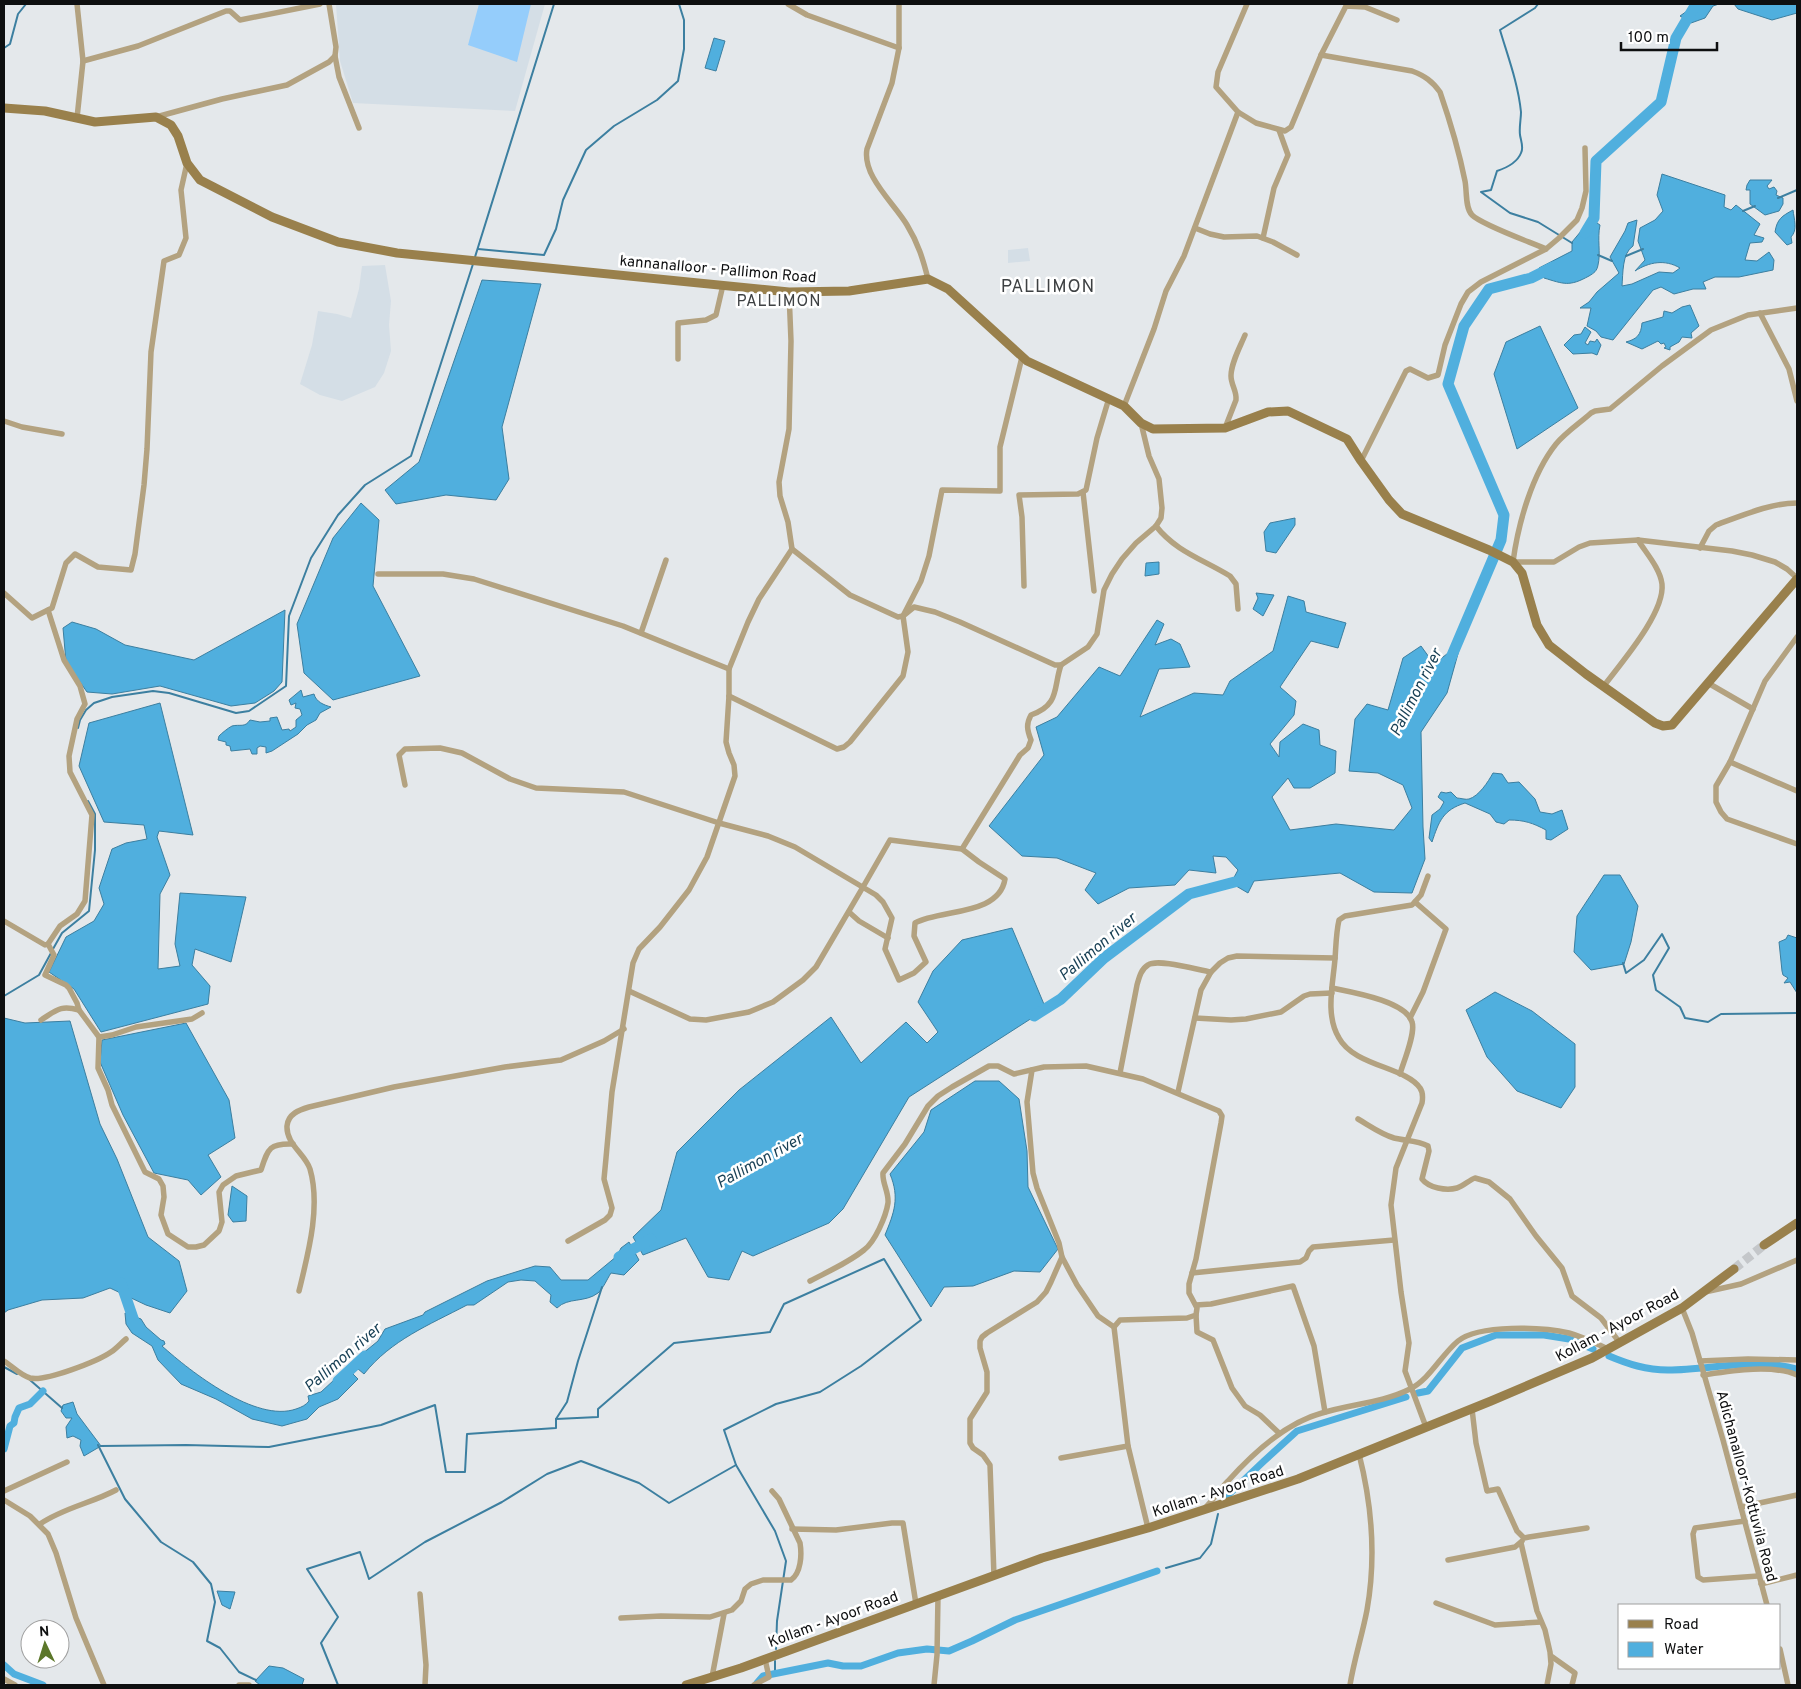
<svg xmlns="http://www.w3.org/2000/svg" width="1801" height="1689" font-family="Overpass,sans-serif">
	<rect width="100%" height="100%" fill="#e4e8eb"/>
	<g fill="#d4dee6">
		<polygon points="336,4 545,4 515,111 353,103 340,61"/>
		<polygon points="1028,248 1030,261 1008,263 1008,250"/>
		<polygon points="385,265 391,301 389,325 391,351 384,373 375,387 342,401 320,395 300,384 312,345 318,311 337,314 351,318 359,289 362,266"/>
	</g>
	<polygon fill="#95cdfb" points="479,4 531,4 517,62 468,45"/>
	<g fill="#50afde" stroke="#3c7fa0">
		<polygon points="1692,4 1719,4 1713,6 1705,18 1691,23 1680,16 1687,11"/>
		<polygon points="1734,4 1797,4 1797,13 1772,20 1738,9"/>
		<polygon points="714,38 725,41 716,71 705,68"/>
		<path d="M1662 174 1725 195 1724 207 1731 210 1736 205 1760 224 1754 235 1764 238 1762 242 1750 243 1745 260 1757 261 1769 252 1774 260 1773 270 1739 277H1715L1703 282 1706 289H1693L1674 294 1661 287 1653 290 1613 340 1601 337 1596 331 1587 326 1591 308H1580L1589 302 1597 292 1619 273 1610 257 1625 231 1628 223 1637 220 1633 246C1622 253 1623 274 1622 286L1632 284 1659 272 1673 273 1680 268C1665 259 1649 262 1635 271L1645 260 1638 241 1640 228 1655 220 1663 211 1657 195Z"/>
		<polygon points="1750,180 1772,180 1767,186 1769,189 1774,187 1777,191 1776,195 1783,198 1783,204 1779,211 1765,215 1750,204 1750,190 1746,190 1747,185"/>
		<path d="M1793 210C1794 219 1798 230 1791 237L1792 243 1787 245 1775 232C1777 219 1782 216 1793 210Z"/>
		<path d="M1591 219 1600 225C1597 239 1601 253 1598 265 1597 271 1594 273 1589 276 1569 287 1564 284 1544 278L1539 268 1572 251V242Z"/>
		<polygon points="482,280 541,284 502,427 509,479 496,500 446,495 396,504 385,490 419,462"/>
		<path d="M1690 305 1699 326 1691 333 1692 338 1682 337 1679 342 1670 347V350L1664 348 1666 347 1664 343 1661 344 1658 341 1642 349 1626 342C1637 339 1641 335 1642 323L1663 317 1664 311 1672 313 1682 307Z"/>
		<polygon points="1540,326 1578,408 1517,449 1494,374 1506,342"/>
		<polygon points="1585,327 1591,332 1585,343 1588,345 1590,341 1595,342 1597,339 1601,345 1597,355 1592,353 1573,354 1564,345 1574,335 1581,334"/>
		<polygon points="361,503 379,520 373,586 420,676 333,700 304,673 297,624 333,538"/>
		<polygon points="1295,518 1295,525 1276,553 1266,551 1264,532 1270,523"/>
		<polygon points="1159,562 1159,574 1145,576 1146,563"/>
		<polygon points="1256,593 1274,595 1263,616 1253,609 1258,598"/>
		<polygon points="1288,596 1304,601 1306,612 1346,623 1338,648 1311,641 1280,687 1296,701 1294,715 1270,744 1279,757 1280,742 1303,724 1319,730 1320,745 1336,751 1335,773 1310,788 1294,788 1288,778 1272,797 1290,830 1336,824 1394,830 1412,808 1403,785 1378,773 1349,771 1355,719 1367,704 1388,710 1403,658 1421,646 1434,664 1461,643 1447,693 1421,732 1423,827 1425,859 1412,893 1374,892 1340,873 1254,881 1248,893 1231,883 1238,870 1226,857 1213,856 1216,873 1189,870 1175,885 1129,888 1098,904 1085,890 1096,873 1057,858 1022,856 989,826 1044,755 1036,727 1057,717 1099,667 1120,676 1157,620 1164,624 1155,645 1171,639 1180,644 1190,667 1159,669 1140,717 1194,693 1223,695 1230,681 1273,651"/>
		<polygon points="285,610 282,682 274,691 255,703 231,706 160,686 112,694 87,692 66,662 63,628 72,622 96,629 125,645 194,660"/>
		<path d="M301 690 303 697 314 694C316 702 324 705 331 707L320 713 316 720 307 725 298 734 272 751 266 753V747L260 746 257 748V754H252L250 749 231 751 230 746 226 745V742L218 740 219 736C222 733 228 728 232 726 240 724 245 728 250 720L260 722 270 721V718L277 717 282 730 289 729 290 731 296 727V720L302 715 300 709 295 708 296 703 291 705 289 700Z"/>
		<polygon points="160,703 193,835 159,831 157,837 170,875 160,894 158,969 180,966 175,944 180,893 246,897 231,962 195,949 192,965 210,986 208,1004 101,1032 74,989 49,972 66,937 94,921 104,904 99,888 112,849 126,843 147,839 144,825 104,822 79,766 89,723"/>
		<path d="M1493 773 1502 774 1508 783 1519 782 1535 799 1540 812 1552 814 1562 810 1568 829 1551 840 1546 839V830C1533 823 1524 820 1509 820L1504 824 1496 822 1490 814 1465 803C1443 810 1439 821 1432 842L1429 838 1432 815 1440 809 1444 802 1438 797 1441 792 1446 793 1451 792 1457 798C1460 798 1466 800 1469 799 1479 796 1488 782 1493 773Z"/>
		<polygon points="1604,875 1620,875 1638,906 1631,942 1624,964 1591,970 1574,952 1577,916"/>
		<polygon points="1012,928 1046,1009 909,1097 843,1209 829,1223 753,1256 742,1251 729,1280 708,1277 686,1238 643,1255 633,1237 661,1210 677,1152 739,1090 831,1017 861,1063 906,1022 927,1043 938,1032 918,1002 933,971 962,940"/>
		<polygon points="1788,935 1797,938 1797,993 1790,982 1784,983 1788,978 1783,975 1782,971 1779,942 1786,939"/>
		<polygon points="1495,992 1532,1011 1575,1044 1575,1087 1561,1108 1517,1091 1487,1057 1466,1010"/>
		<polygon points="4,1018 25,1023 70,1021 100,1124 117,1159 148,1237 179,1261 187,1291 170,1313 146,1305 110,1288 83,1298 42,1300 8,1310 4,1313"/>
		<polygon points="186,1023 229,1100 235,1138 208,1155 221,1177 201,1195 188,1180 154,1173 123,1115 100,1062 102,1040"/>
		<path d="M975 1081H999L1019 1099 1027 1151 1028 1187 1058 1249 1040 1272 1014 1271 973 1286 944 1287 931 1307 885 1235C894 1213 900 1198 890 1174L924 1132 931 1110Z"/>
		<polygon points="232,1186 247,1196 246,1221 233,1222 228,1215"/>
		<path d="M629 1242 639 1260 624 1275 611 1273C607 1279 603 1289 598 1293 585 1303 568 1297 557 1308L550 1302 551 1295 535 1281 521 1280 508 1282 474 1305H467C429 1325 391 1340 364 1374L351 1363 378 1341 385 1329 423 1315 425 1312 487 1281 535 1266 550 1267 561 1280H588L617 1256 621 1248Z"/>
		<path d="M125 1313 141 1319 146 1327 161 1340 164 1341 165 1344 162 1346C191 1372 256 1423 296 1409 302 1407 306 1405 309 1401L308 1396 321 1392 347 1368 358 1379 338 1399 319 1407 307 1419 282 1426 252 1419 216 1399 181 1384 158 1360 152 1346 132 1333 126 1324Z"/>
		<polygon points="73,1402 77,1414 101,1446 84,1456 80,1446 81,1440 73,1436 67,1438 66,1427 72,1418 66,1418 61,1411 63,1405"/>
		<polygon points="217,1591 235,1592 230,1609 222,1605"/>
		<polygon points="269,1666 283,1668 304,1679 302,1685 260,1685 255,1681"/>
	</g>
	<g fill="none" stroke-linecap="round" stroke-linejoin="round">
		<g stroke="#3c7fa0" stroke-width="2">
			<path d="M1538 4 1535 8 1500 30C1508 57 1518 83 1521 112 1521 119 1519 127 1520 135 1521 141 1524 148 1521 153 1517 163 1506 168 1497 171L1491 190 1481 192 1510 213 1538 222 1572 243"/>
			<polyline points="4,48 10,44 18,14 26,4"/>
			<polyline points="1778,198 1797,190"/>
			<polyline points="1743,211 1755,206"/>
			<polyline points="478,249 544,255 556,229 563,200 586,150 614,126 657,100 678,81 684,49 684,20 679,4"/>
			<polyline points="1598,255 1612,261"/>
			<polyline points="1626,256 1643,249"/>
			<polyline points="475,257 554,4"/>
			<polyline points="78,728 80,720 86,710 94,703 112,697 153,691 169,693 236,713 249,711 286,686 289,616 311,558 338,515 365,485 411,456 473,264"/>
			<polyline points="53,949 62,933 89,911 95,850 95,814 88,801"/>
			<polyline points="1623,963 1626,973 1644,960 1662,934 1669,948 1653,975 1656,990 1680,1007 1685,1018 1708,1022 1721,1014 1797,1013"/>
			<polyline points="4,996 39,975 51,953"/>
			<polyline points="4,1367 17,1374"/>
			<polyline points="30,1380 62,1408"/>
			<polyline points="556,1419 567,1402 578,1361 602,1287"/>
			<polyline points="98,1445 125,1499 161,1542 193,1562 211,1584 215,1602 207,1641 220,1648 239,1672 256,1680"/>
			<polyline points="101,1446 186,1445 269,1447 381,1425 435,1405 446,1472 465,1472 467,1434 556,1428 556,1419 598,1417 598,1409 674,1343 770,1332 784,1304 884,1259 921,1320 861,1366 820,1392 776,1404 724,1430 736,1465 775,1531 786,1561 777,1621 776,1649"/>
			<polyline points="1166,1568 1200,1558 1211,1544 1218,1514"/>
			<polyline points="775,1674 775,1661"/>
			<polyline points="338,1685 321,1643 338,1617 307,1569 360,1552 369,1579 425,1542 502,1502 547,1474 581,1461 639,1483 669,1503 736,1465"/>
		</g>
		<g stroke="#50afde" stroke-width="7">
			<path d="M1609 1356C1628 1364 1646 1370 1668 1370 1711 1370 1755 1357 1797 1369"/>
			<polyline points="1418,1393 1428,1391 1462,1348 1496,1335 1544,1335 1569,1339 1593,1349"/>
			<polyline points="4,1449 10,1426 14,1423 15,1417 19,1408 30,1404 43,1391"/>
			<polyline points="1226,1497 1264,1461 1297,1431 1406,1397"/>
			<polyline points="4,1665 14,1674 43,1685"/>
			<polyline points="757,1683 763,1676 828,1663 843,1666 861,1666 898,1653 927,1649 949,1651 972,1641 1015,1620 1157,1571"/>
		</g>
		<g stroke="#50afde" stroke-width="11">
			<polyline points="1585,233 1594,218 1596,161 1661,102 1676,38 1696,4"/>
			<polyline points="1450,660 1501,540 1504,515 1448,384 1464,326 1489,289 1531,278 1553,267"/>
			<polyline points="1034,1016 1061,999 1104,958 1189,894 1246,879"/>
			<polyline points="619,1257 651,1239"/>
			<polyline points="121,1283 135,1324 139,1328"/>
			<polyline points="338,1381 365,1356"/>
		</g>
		<polyline stroke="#c4c7ca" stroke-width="9" stroke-dasharray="9 4.5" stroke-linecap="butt" points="1734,1269 1764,1245"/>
		<g stroke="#b3a280" stroke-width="5.5">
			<polyline points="788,4 807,15 899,48"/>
			<path d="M899 4V48L892 83 867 149C862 176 894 203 907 225 918 243 923 259 928 279"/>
			<polyline points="1247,4 1218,72 1216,87 1238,112 1256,123 1285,131 1291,127 1321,55 1346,6 1365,7 1397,20"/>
			<path d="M1321 55 1412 71C1425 76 1432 81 1440 92 1450 121 1459 151 1465 181 1467 191 1465 208 1472 215 1482 225 1530 242 1546 249"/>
			<polyline points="335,56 339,77 359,128"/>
			<polyline points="83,61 138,46 226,11 230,11 240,20 320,4"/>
			<polyline points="156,117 222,99 287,85 329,62 335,56 336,47 329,4"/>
			<polyline points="77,118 83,61 77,4"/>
			<polyline points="1195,228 1210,234 1224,237 1257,236 1273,242 1297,255"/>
			<polyline points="1263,238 1274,188 1288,155 1279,130"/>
			<polyline points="789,292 791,341 789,429 779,482 780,496 788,522 792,549 850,595 898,617 903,616 914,607 935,612 960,622 1055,665 1061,665 1088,647 1097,634 1104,590 1112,574 1122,559 1136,543 1156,526 1161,518 1162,508 1159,479 1149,456 1141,423"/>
			<path d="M1797 308 1748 315 1711 330 1662 366 1610 409 1595 411 1591 413C1580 423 1566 432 1556 444 1532 474 1518 524 1513 562H1554L1579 547 1590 543 1638 540 1732 551 1752 555 1775 562 1787 569 1797 578"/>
			<polyline points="1760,313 1789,369 1797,401"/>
			<polyline points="678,359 678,323 706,320 716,315 723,285"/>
			<polyline points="1124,406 1154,329 1166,291 1184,256 1238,112"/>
			<polyline points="4,421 22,427 62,434"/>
			<path d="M1225 428 1236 400C1237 391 1231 385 1231 376 1231 363 1240 347 1245 335"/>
			<polyline points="1361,461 1406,371 1410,369 1428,378 1438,375 1445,345 1461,304 1468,292 1481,282 1546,249 1559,238 1577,220 1582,208 1586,191 1585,148"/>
			<polyline points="1083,492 1094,591"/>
			<path d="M1156 526C1175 551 1204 560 1230 576L1236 584 1238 609"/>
			<path d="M1700 548 1709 531 1716 525C1741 516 1770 503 1797 503"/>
			<polyline points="378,574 443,574 474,579 623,626 729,669"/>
			<polyline points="1024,586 1022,517 1019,495 1078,494 1086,490 1097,438 1109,398"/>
			<polyline points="4,593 32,618 52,608 66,563 75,554 98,567 131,570 135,554 144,485 147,449 151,352 164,261 179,255 186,238 181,190 187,163"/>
			<polyline points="641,633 666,560"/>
			<polyline points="1797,637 1765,681 1730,762 1716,786 1716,802 1721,812 1727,819 1797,844"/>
			<polyline points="1708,683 1753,709"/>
			<path d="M1603 687C1621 663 1665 613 1662 584 1660 568 1646 553 1638 540"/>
			<polyline points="729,696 837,749 844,747 850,742 903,676 908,652 903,616 921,581 929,556 942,490 1000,491 1000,447 1022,357"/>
			<polyline points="1730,762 1797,791"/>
			<path d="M405 785 399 755 405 749 440 748 462 753 510 779 536 788 624 792 719 823 768 836 795 847 876 895 883 902 892 918 885 949 899 980 914 973 926 962 914 936 915 923C941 909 999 916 1005 879L979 862 962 849 890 840 863 887 816 967 803 980 773 1002 749 1012 706 1020 690 1019 629 991"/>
			<path d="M962 849 1020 755 1028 748 1031 740C1027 730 1026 724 1031 715 1060 705 1053 688 1061 665"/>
			<polyline points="849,912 859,921 888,938"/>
			<polyline points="4,921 45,945 48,944 60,926 77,914 85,901 92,815 70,772 69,756 77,719 85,704 80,686 64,660 48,610"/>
			<path d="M48 944 54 955 45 975 66 985 69 988 77 1003 79 1010 99 1037 98 1068 108 1090 112 1105 145 1172 159 1179 163 1186 164 1197 161 1215 168 1234 188 1247H196L204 1245 219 1231 222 1222 219 1192 223 1185 236 1176 261 1170C268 1149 269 1143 293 1144"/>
			<path d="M1332 988C1351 992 1406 1001 1412 1022 1416 1033 1403 1063 1400 1074"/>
			<polyline points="1195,1018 1231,1020 1246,1019 1281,1012 1304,996 1310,994 1332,993"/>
			<polyline points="1410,1018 1423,992 1446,929 1415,902"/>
			<path d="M41 1020C57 1010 60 1005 79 1010"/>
			<polyline points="99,1037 112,1035 136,1027 192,1019 202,1013"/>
			<path d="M1120 1073 1137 985C1139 978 1141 969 1148 965 1158 958 1198 970 1211 972"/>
			<polyline points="1178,1092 1201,990 1211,972 1220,963 1228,958 1237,956 1335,958"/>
			<path d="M1358 1119C1370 1126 1381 1134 1394 1138 1406 1141 1417 1140 1428 1146L1429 1151 1422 1179C1429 1188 1446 1191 1457 1188 1464 1186 1469 1180 1475 1178L1489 1182 1510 1199 1536 1236 1562 1268 1572 1296 1601 1318 1620 1343"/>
			<polyline points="568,1241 605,1220 610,1215 612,1208 604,1179 606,1158 612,1092 633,963 639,949 660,927 689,890 707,857 735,776 734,765 729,753 726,742 729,696 729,669 748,622 759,599 792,549"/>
			<polyline points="1062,1257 1077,1285 1098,1316 1114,1327"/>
			<polyline points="1192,1273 1300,1262 1306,1258 1309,1251 1313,1247 1394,1240"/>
			<path d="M810 1281C827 1272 848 1263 864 1250 875 1242 886 1216 888 1203 889 1192 882 1183 883 1173L905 1144 928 1106 938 1096 952 1087 989 1066H998L1014 1074 1044 1067 1086 1066 1143 1079 1219 1111 1222 1116 1221 1123 1196 1259 1189 1284V1293L1197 1308 1196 1315 1187 1318 1120 1320 1114 1327 1128 1446 1148 1528"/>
			<path d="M299 1291C308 1254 321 1207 310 1169 305 1154 286 1144 287 1126 288 1114 299 1110 309 1107L394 1087 505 1067 561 1060 604 1041 624 1029"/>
			<polyline points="1705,1292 1741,1284 1797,1260"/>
			<polyline points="1196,1305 1211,1304 1293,1286 1314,1346 1325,1412"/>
			<polyline points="1682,1308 1692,1333 1723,1440 1767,1605"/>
			<polyline points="1196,1315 1197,1332 1213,1340 1232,1388 1245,1406 1260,1415 1279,1433"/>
			<path d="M4 1361C12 1366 20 1375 30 1378 45 1382 98 1361 111 1352 117 1348 121 1343 126 1339"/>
			<polyline points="1700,1361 1748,1359 1797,1360"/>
			<path d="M1703 1375C1730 1371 1772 1364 1797 1375"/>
			<polyline points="1472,1409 1476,1443 1487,1491 1498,1489 1517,1531 1524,1538 1529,1537 1587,1528"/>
			<path d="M1426 1427 1405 1371 1409 1343 1401 1292 1391 1205 1396 1168 1422 1103C1423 1097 1423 1092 1420 1088 1406 1067 1354 1066 1339 1038 1325 1015 1333 984 1335 959 1336 946 1336 933 1339 920L1345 916 1412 905 1421 895 1428 876"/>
			<polyline points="1061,1458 1128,1446"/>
			<polyline points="4,1491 67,1462"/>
			<polyline points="4,1500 30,1516 48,1534 56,1553 76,1618 104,1685"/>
			<path d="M1206 1507C1214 1499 1220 1489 1228 1481 1253 1453 1285 1423 1322 1413 1351 1404 1382 1403 1410 1389 1430 1379 1441 1355 1458 1341 1479 1324 1543 1327 1569 1333 1583 1337 1595 1343 1608 1349"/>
			<polyline points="1741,1507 1797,1495"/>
			<polyline points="1745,1521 1695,1528 1693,1534 1698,1577 1703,1580 1758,1576"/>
			<path d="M40 1524C63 1508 92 1503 116 1490"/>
			<polyline points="792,1529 836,1530 892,1523 903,1523 916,1604"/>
			<polyline points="1521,1543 1537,1611 1545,1630 1550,1652 1551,1664 1547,1685"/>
			<polyline points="1448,1560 1515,1547 1522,1541"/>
			<polyline points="994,1576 990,1465 983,1455 973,1448 970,1443 970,1419 987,1392 987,1372 980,1348 980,1341 982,1337 987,1333 1037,1302 1046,1292 1051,1282 1062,1257 1059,1243 1037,1188 1033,1173 1027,1102 1032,1070"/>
			<polyline points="1761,1584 1797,1575"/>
			<polyline points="420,1594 426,1665 425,1685"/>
			<polyline points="1436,1603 1495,1625 1541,1622"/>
			<path d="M621 1618 661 1616 710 1617 732 1610 741 1601 745 1589 751 1584 763 1580H791C801 1573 802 1555 800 1543L779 1499 772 1491"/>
			<polyline points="1780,1649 1788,1685"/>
			<polyline points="1551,1656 1575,1673 1572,1685"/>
			<polyline points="712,1677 724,1614"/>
			<polyline points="4,1679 15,1685"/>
			<polyline points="239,1685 249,1685"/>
			<polyline points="754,1685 769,1677 765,1659"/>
			<polyline points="934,1685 937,1655 938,1596"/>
			<path d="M1350 1685C1354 1660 1362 1636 1367 1610 1376 1559 1372 1505 1359 1454"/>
		</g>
		<g stroke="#99804c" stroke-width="9">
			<polyline points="4,108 45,111 95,122 156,117 171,125 178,136 187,163 200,180 272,217 338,242 397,253 789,292 849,291 928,279 948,289 1027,361 1124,406 1141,423 1153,429 1225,428 1268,412 1288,411 1347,439 1361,461 1389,500 1402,514 1489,550 1513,562 1522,573 1537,625 1549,645 1586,674 1655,723 1663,726 1672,725 1797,579"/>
			<polyline points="1764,1245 1797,1223"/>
			<polyline points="686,1685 741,1668 1042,1558 1148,1528 1298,1479 1491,1401 1592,1358 1682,1308 1734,1269"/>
		</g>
	</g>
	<g text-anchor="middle" stroke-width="5" stroke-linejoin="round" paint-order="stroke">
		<g font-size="15" fill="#0e0f10" stroke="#fff">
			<text transform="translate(718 269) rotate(5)" y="5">kannanalloor - Pallimon Road</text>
			<text transform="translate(1617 1325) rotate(-28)" y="5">Kollam - Ayoor Road</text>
			<text transform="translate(1747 1486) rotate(75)" y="5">Adichanalloor-Kottuvila Road</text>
			<text transform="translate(1218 1491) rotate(-18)" y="5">Kollam - Ayoor Road</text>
			<text transform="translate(833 1619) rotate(-20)" y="5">Kollam - Ayoor Road</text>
		</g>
		<g font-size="16" letter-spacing="1" fill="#3e4143" stroke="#fff">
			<text x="779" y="306">PALLIMON</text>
		</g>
		<g font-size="16" font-style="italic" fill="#173f54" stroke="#fff">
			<text transform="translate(1415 692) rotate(-63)" y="6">Pallimon river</text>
			<text transform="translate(1097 946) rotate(-40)" y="6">Pallimon river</text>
			<text transform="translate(759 1160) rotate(-29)" y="6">Pallimon river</text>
			<text transform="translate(342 1357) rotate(-41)" y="6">Pallimon river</text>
		</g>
		<g font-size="18" letter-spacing="1" fill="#3e4143" stroke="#fff">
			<text x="1048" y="292">PALLIMON</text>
		</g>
	</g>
	<rect width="1801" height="1689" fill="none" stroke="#0e0f10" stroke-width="10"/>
	<rect x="1618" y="1604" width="162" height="65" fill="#ffffff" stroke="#9f9f9f"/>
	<rect x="1628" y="1620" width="25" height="8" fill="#99804c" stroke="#9f9f9f"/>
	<text x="1664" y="1629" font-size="15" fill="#0e0f10">Road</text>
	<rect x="1628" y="1642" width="25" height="15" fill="#50afde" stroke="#9f9f9f"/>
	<text x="1664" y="1654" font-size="15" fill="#0e0f10">Water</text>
	<g transform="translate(45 1644) rotate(356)"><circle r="24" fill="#ffffff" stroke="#9f9f9f"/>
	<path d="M0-4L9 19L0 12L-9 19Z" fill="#5c772a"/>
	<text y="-8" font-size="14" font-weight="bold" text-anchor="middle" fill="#0e0f10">N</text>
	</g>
	<path d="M1621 42v8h96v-8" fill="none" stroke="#0e0f10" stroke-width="2.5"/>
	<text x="1628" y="42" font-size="15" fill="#0e0f10" stroke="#ffffff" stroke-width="4" paint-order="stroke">100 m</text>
</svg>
